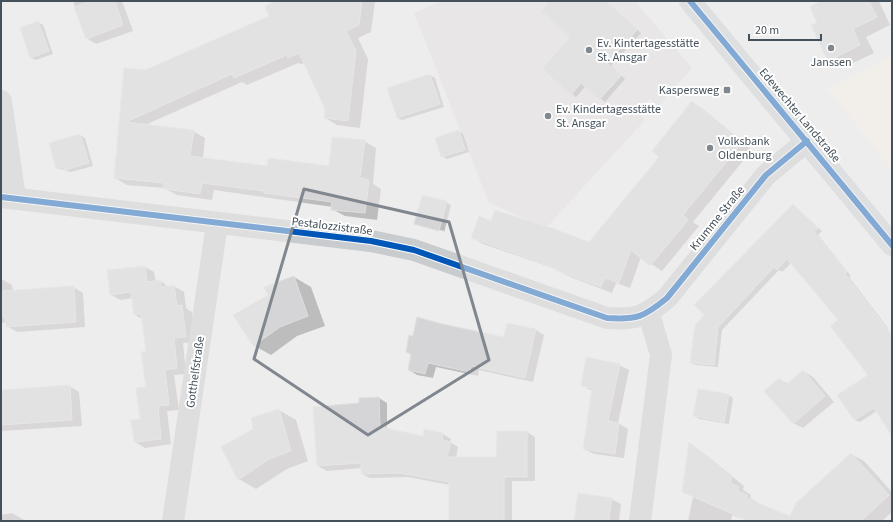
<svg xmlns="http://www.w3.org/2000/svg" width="893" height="522" font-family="'Source Sans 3',sans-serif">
	<rect width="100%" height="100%" fill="#eeeded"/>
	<polygon fill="#f6f1e8" points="892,55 892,170 827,88"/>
	<polygon fill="#e0dedf" points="441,1 635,1 692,68 658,106 650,99 638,112 645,120 546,228 489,203 414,13"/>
	<g fill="#0003">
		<polygon points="73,1 122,1 133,31 96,44 86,38"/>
		<polygon points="278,1 375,1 371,32 358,38 368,59 360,128 337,125 325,118 326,109 305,63 301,64 298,63 247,85 242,82 145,125 193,131 205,138 203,159 268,167 330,167 364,141 376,148 373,184 381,189 377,220 345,216 332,209 333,207 214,190 212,200 177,195 164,188 127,185 115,178 125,69 145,71 271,17"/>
		<polygon points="551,1 606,1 641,33 611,66 625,79 605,102 586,86 576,97 572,94 572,37"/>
		<polygon points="824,1 879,1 890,25 866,37 874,53 843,68 829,60 818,23"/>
		<polygon points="38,22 43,25 53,54 36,60 31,58"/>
		<polygon points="430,75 435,78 444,107 402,120 397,118"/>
		<polygon points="692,103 703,109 752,150 693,222 699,226 662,271 641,257 630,288 616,283 612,293 568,276 556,269 483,244 472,238 491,222 589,244 660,156"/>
		<polygon points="459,131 463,134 469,152 447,159 442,156"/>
		<polygon points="80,135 85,138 93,166 71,172 57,168"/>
		<polygon points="446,202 451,205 444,233 444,231 415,224"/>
		<polygon points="793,205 822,231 818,235 851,276 849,277 888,328 881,334 892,350 892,434 877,411 860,422 855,420 838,395 869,375 839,321 791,263 782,272 779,270 722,330 718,367 695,365 691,363"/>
		<polygon points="145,267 154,272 156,282 160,281 169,287 174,286 184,292 186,308 192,312 196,342 183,343 186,374 174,375 179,410 167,411 171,444 145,448 135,442 147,388 147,352 143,319 135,315 133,298 120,300 110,294"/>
		<polygon points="294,277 311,287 325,326 297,336 271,355 253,345 269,296"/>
		<polygon points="1,279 12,285 13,291 73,287 83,293 85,327 17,332 7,326 7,322 1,323"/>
		<polygon points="508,324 536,330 544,335 533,382 479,370 478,376 436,367 433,378 417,375 409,370 412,355 407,352 414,337 505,338"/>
		<polygon points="619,365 629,370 618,423 628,429 624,458 594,454 584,449 592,391 582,385"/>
		<polygon points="803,371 813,377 834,402 803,428 793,423 779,379 788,384"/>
		<polygon points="69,386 79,392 82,426 1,431 1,391"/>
		<polygon points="729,395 733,398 729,424 699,419 694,416"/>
		<polygon points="379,398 387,403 387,430 423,437 443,434 451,439 450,442 458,447 456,458 497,458 527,432 535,437 535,481 512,481 512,521 450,521 450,485 408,477 370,478 362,474 362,468 327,471 318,466 360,404"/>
		<polygon points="279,410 296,420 308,461 287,469 256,489 239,479 254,429"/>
		<polygon points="689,444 701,451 744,486 743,490 751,495 750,498 759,503 766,521 748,521 732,515 731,521 688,521 693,497 683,491"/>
		<polygon points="851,454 864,461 892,492 892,512 882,521 789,521"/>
		<polygon points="611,499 621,504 619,521 575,521"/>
		<polygon points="12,513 26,521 1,521 1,515"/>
	</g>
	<g fill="#d5d5d7" stroke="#dfdfe0">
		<polygon points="91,1 115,1 123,25 86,39 74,7"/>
		<polygon points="276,1 362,1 359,25 346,31 356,51 348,121 324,118 325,109 299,53 288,58 287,55 234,78 232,74 126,122 194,130 190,156 267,166 268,158 329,166 332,137 365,140 360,178 369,180 365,213 331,210 332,202 264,193 264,191 202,183 200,194 164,189 164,183 114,178 124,68 145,70 269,16 265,6"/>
		<polygon points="550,1 606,1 637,30 607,63 621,76 599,100 581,83 571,95 542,69 570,37 541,11"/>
		<polygon points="821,1 869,1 877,17 853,29 860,45 828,61 811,25 817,23 810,7"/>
		<polygon points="38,21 49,51 30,58 20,28"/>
		<polygon points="430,74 440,104 397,118 387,88"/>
		<polygon points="692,101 742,143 683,215 688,220 650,266 631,250 619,283 605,278 601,287 556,270 556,268 471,238 479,216 491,221 495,210 552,228 589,242 659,157 652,151"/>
		<polygon points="459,130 465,150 441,157 435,138"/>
		<polygon points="80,134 89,163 65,170 62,167 56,169 49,143"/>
		<polygon points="422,195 447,201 439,231 414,224"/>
		<polygon points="793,204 818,228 814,232 847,272 845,274 892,335 892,436 874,408 854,420 837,395 868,375 830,326 838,320 787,259 777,270 774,267 718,327 714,365 690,363 695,325 704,315 694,305"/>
		<polygon points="145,266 147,282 160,280 161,287 174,285 177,306 182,305 186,337 174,338 177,368 165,370 169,405 158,406 161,439 134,442 131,420 140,419 136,388 146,387 141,352 146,351 141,314 134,315 131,292 110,295 107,270"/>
		<polygon points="294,276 308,316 280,327 253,346 233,315 268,295 264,287"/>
		<polygon points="74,286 76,322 6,327 5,317 1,317 1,291"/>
		<polygon points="417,317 442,324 504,337 507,323 536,329 525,378 471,366 470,372 428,363 425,374 408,370 411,354 406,352 409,335 413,336"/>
		<polygon points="586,357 620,364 608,421 619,423 615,454 583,449 592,388 581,386"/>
		<polygon points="803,370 825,396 793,424 764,391 779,378 786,385"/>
		<polygon points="70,385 72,420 1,425 1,390"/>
		<polygon points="698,389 729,394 724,422 693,416"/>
		<polygon points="379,397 380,427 423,436 424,429 443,433 442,440 451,442 447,457 496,457 497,431 527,431 527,477 504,477 504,521 449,521 449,482 399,473 361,474 361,463 317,466 313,407 359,403 359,398"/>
		<polygon points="279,409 291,451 269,459 238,480 221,447 253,429 251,418"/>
		<polygon points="689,442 732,478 730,483 739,487 738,491 747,495 746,498 790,516 796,503 851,453 889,495 861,521 749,521 682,492"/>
		<polygon points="578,493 612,498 609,521 574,521"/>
	</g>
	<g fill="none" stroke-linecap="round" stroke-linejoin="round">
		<g stroke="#c9cccf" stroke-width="22">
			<polyline points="1,101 15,198"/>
			<path d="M1 197 371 241 414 250 607 318C637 320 644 317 667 298L766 175 807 141"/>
			<polyline points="173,521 217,224"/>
			<polyline points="640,521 661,355 649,314"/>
		</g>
		<polyline stroke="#caced1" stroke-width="22" points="690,1 892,245"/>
		<defs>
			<g id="cycleway">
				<polyline points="690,1 892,245"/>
				<path d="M1 197 371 241 414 250 607 318C637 320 644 317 667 298L766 175 807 141"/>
			</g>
		</defs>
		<use href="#cycleway" stroke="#fff" stroke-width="8"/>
		<use href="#cycleway" stroke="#0057b8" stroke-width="6"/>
	</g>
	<path d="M0 0H893V522H0ZM304 189 449 222 489 360 368 435 254 359Z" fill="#eeeded" fill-opacity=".55" fill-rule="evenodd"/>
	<path fill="none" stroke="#80878e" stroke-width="3" stroke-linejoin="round" d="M304 189 449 222 489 360 368 435 254 359Z"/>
	<g fill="#80878e" stroke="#fff" stroke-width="1.5">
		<circle cx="831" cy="48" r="4"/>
		<circle cx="589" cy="50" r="4"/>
		<rect x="723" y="86" width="8" height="8" rx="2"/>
		<circle cx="548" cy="116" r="4"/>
		<circle cx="710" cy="148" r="4"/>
	</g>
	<g text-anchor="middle" stroke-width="4" stroke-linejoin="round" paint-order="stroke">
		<g font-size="12" fill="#44505b" stroke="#fff" text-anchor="start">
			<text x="597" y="47">Ev. Kintertagesstätte<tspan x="597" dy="14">St. Ansgar</tspan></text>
			<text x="831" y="66" text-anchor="middle">Janssen</text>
			<text x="719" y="94" text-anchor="end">Kaspersweg</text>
			<text x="556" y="113">Ev. Kindertagesstätte<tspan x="556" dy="14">St. Ansgar</tspan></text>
			<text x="718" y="145">Volksbank<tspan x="718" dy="14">Oldenburg</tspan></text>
		</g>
		<g font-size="12" fill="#44505b" stroke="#fff">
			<text transform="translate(800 115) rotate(50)" y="4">Edewechter Landstraße</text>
			<text transform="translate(717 218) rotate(-51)" y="4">Krumme Straße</text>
			<text transform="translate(332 226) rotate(7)" y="4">Pestalozzistraße</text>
			<text transform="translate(195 372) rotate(-82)" y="4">Gotthelfstraße</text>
		</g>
	</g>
	<rect width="893" height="522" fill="none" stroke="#44505b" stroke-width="4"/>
	<path d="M749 34v6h72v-6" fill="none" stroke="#44505b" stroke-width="2"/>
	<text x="755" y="34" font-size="12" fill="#44505b" stroke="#ffffff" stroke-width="3" paint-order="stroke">20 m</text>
</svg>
